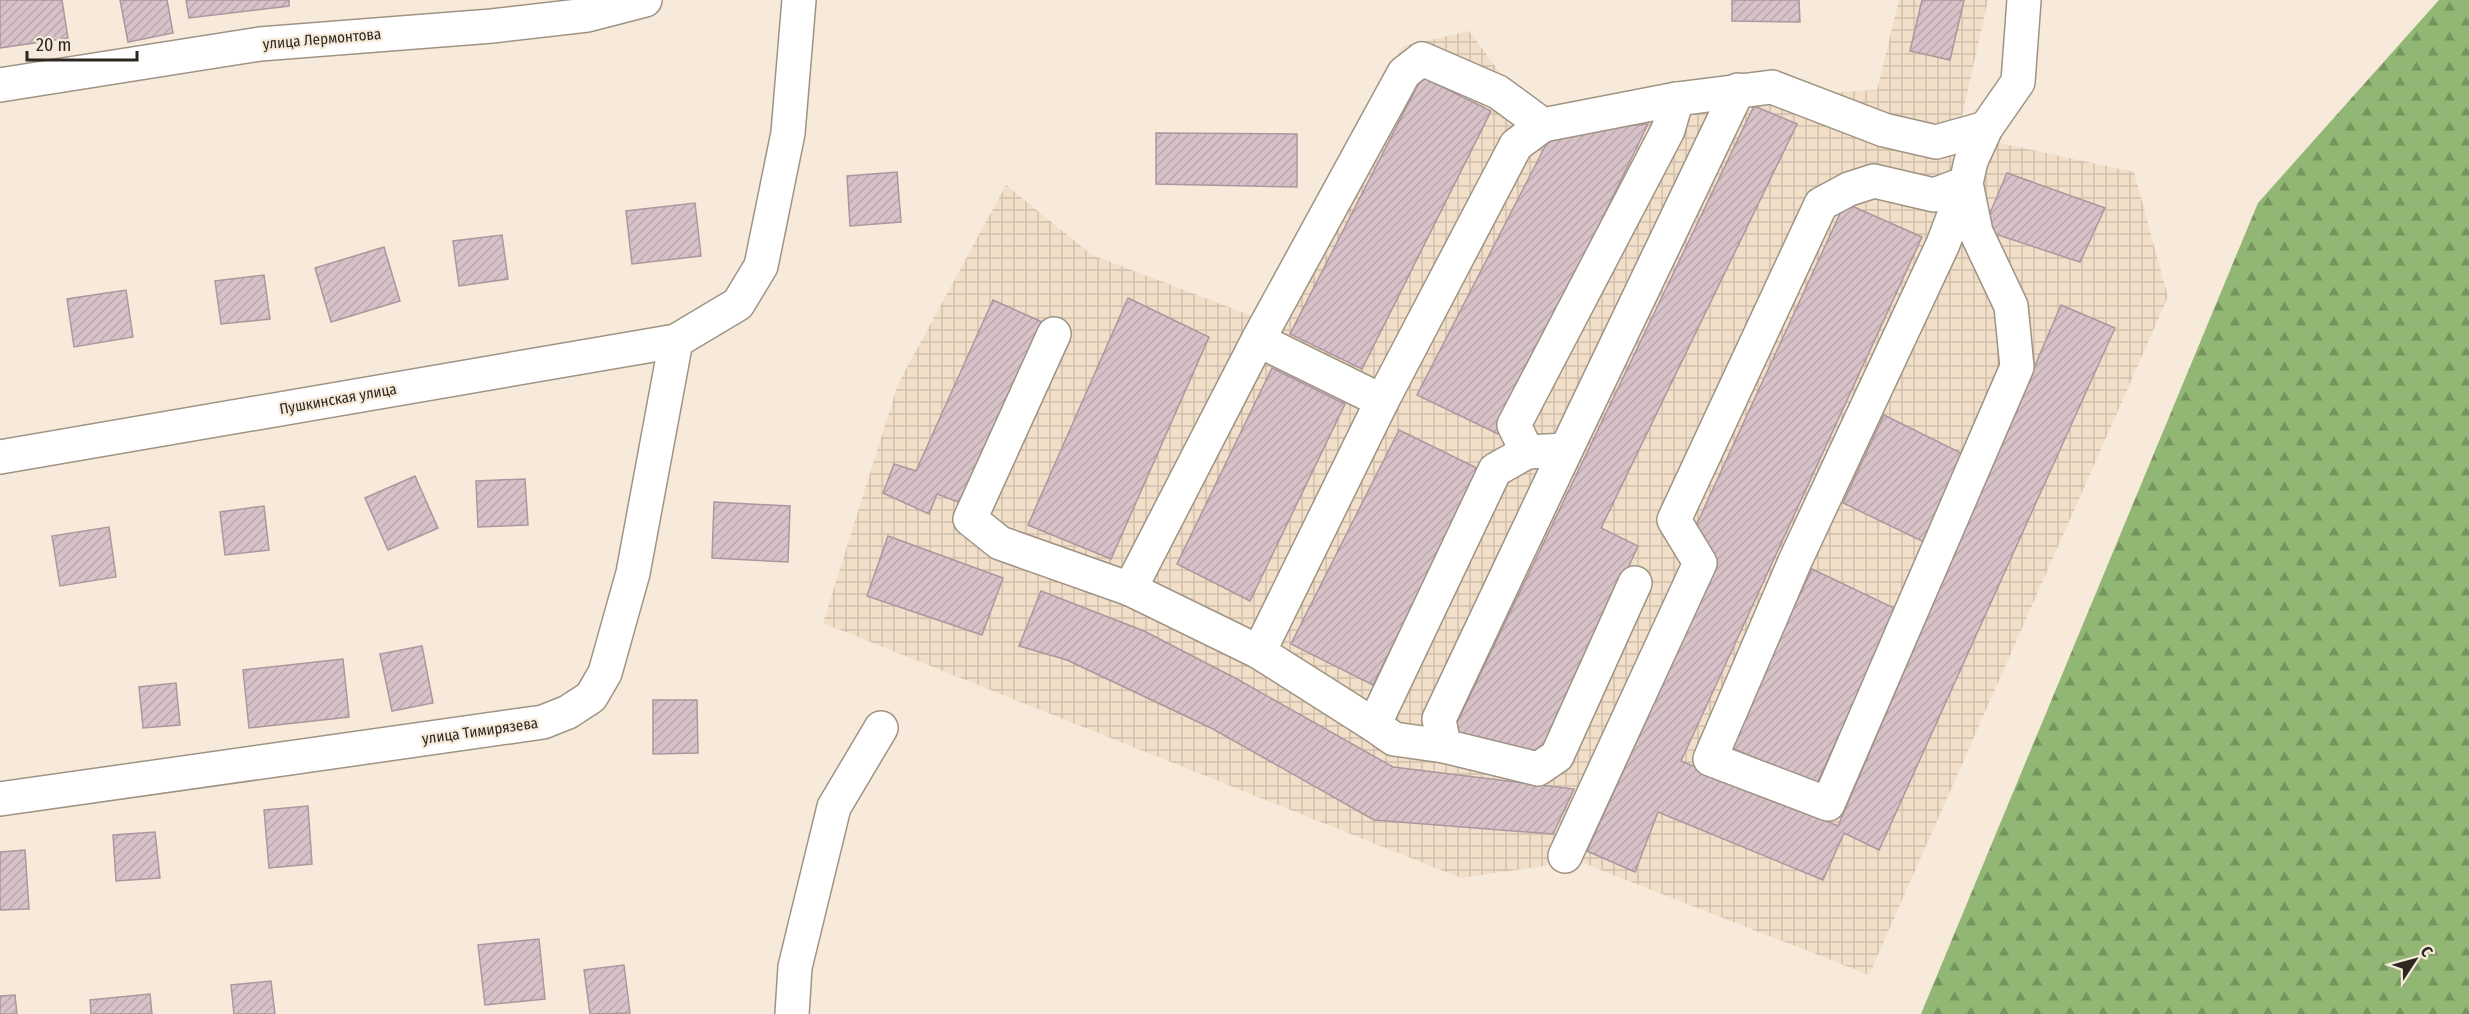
<svg xmlns="http://www.w3.org/2000/svg" width="2469" height="1014" font-family="'Fira Sans Condensed',sans-serif">
	<defs>
		<pattern id="industrial-grid" width="8" height="8" patternUnits="userSpaceOnUse" patternTransform="scale(1.5)"><rect width="8" height="8" fill="#f1dfc9"/><path d="M0 4h8M4 0v8" fill="none" stroke="#cfbfac"/></pattern>
		<pattern id="forest-firs" width="22" height="20" patternUnits="userSpaceOnUse" patternTransform="scale(1.5)"><rect width="22" height="20" fill="#92b673"/><path d="M5 1l3.5 6h-7zM16 11l3.5 6h-7z" fill="#77945e"/></pattern>
		<pattern id="building-hatch" width="6" height="6" patternUnits="userSpaceOnUse" patternTransform="scale(1.5)"><rect width="6" height="6" fill="#d8c2c9"/><path d="M-1 1l2-2M0 6l6-6M5 7l2-2" fill="none" stroke="#baa7ac"/></pattern>
	</defs>
	<rect width="100%" height="100%" fill="#f7eada"/>
	<polygon fill="url(#industrial-grid)" points="1899,0 1988,0 1958,134 2134,172 2168,297 1869,975 1578,861 1461,878 823,623 898,384 1006,185 1092,255 1255,317 1403,46 1469,31 1530,113 1751,97 1877,90"/>
	<polygon fill="url(#forest-firs)" points="2439,0 2469,0 2469,1014 1921,1014 2258,203"/>
	<g fill="url(#building-hatch)" stroke="#ab979d" stroke-width="1.5">
		<polygon points="0,0 62,0 68,38 0,48"/>
		<polygon points="120,0 167,0 173,33 128,42"/>
		<polygon points="186,0 289,0 289,6 189,18"/>
		<polygon points="1732,0 1799,0 1800,22 1732,21"/>
		<polygon points="1922,0 1964,0 1950,60 1910,51"/>
		<polygon points="1422,77 1491,111 1362,369 1290,334"/>
		<polygon points="1754,106 1797,124 1601,528 1638,546 1544,752 1450,737"/>
		<polygon points="1648,124 1498,434 1417,395 1552,133"/>
		<polygon points="1156,133 1297,134 1297,187 1156,184"/>
		<polygon points="897,172 901,222 850,226 847,176"/>
		<polygon points="2007,173 2105,208 2080,262 1983,230"/>
		<polygon points="695,203 701,256 632,264 626,211"/>
		<polygon points="1845,203 1922,237 1681,761 1838,826 2061,305 2115,328 1879,850 1844,833 1823,880 1658,812 1635,872 1587,851 1718,562 1695,528"/>
		<polygon points="502,235 508,279 459,286 453,241"/>
		<polygon points="384,247 400,301 331,322 315,268"/>
		<polygon points="264,275 270,319 221,324 215,281"/>
		<polygon points="126,290 133,337 74,347 67,299"/>
		<polygon points="1128,298 1209,337 1111,559 1028,525"/>
		<polygon points="993,300 1042,322 961,503 937,494 929,514 883,493 894,464 916,471"/>
		<polygon points="1272,368 1345,404 1250,601 1177,564"/>
		<polygon points="1884,415 1965,455 1926,543 1843,503"/>
		<polygon points="1399,430 1481,470 1373,685 1291,644"/>
		<polygon points="415,476 438,528 388,550 365,498"/>
		<polygon points="525,479 528,525 478,527 476,481"/>
		<polygon points="714,502 790,506 788,562 712,558"/>
		<polygon points="264,506 269,550 225,555 220,512"/>
		<polygon points="109,527 116,577 60,586 52,536"/>
		<polygon points="888,536 1003,578 982,635 867,596"/>
		<polygon points="1812,569 1896,609 1816,786 1728,746"/>
		<polygon points="1041,591 1144,631 1237,679 1393,767 1574,789 1553,834 1374,820 1213,729 1067,660 1019,646"/>
		<polygon points="422,646 433,703 392,711 380,654"/>
		<polygon points="343,659 349,717 249,728 243,670"/>
		<polygon points="176,683 180,725 143,728 139,687"/>
		<polygon points="653,700 697,700 698,753 653,754"/>
		<polygon points="308,806 312,864 269,868 264,810"/>
		<polygon points="155,832 160,878 116,881 113,835"/>
		<polygon points="25,850 29,909 0,910 0,852"/>
		<polygon points="539,939 545,999 485,1005 478,945"/>
		<polygon points="624,965 630,1013 590,1014 584,970"/>
		<polygon points="271,981 275,1014 234,1014 231,985"/>
		<polygon points="150,994 152,1014 91,1014 90,1000"/>
		<polygon points="15,995 17,1014 0,1014 0,996"/>
	</g>
	<g fill="none" stroke-linecap="round" stroke-linejoin="round">
		<defs>
			<g id="minor">
				<polyline points="0,85 260,44 492,26 587,15 645,0"/>
				<polyline points="1677,99 1668,130 1514,425 1527,452 1566,450 1738,90"/>
				<polyline points="1054,334 970,519 1000,543 1130,589 1259,652"/>
				<polyline points="1258,340 1382,401"/>
				<polyline points="1566,450 1439,719 1444,746 1538,769 1557,756 1635,583"/>
				<polyline points="0,457 676,341 738,304 761,266 788,133 799,0"/>
				<polyline points="1130,589 1258,340 1404,73 1422,59 1498,92 1543,125 1677,99 1772,87 1884,130 1936,142 1986,128"/>
				<polyline points="1374,725 1259,652 1382,401 1516,145 1543,125"/>
				<polyline points="1444,746 1394,739 1374,725 1495,470 1527,452"/>
				<polyline points="0,799 543,722 568,712 591,697 605,673 633,573 676,341"/>
				<polyline points="1565,856 1700,563 1674,520 1821,204 1849,189 1874,181 1934,195 1966,183 1943,244 1796,559 1710,759 1828,804 2017,367 2011,306 1976,232 1966,183 1971,161 1986,128 2018,82 2024,0"/>
				<polyline points="792,1014 795,967 834,807 881,728"/>
			</g>
		</defs>
		<use href="#minor" stroke="#9f9384" stroke-width="36"/>
		<use href="#minor" stroke="#fff" stroke-width="33"/>
	</g>
	<g text-anchor="middle" stroke-width="4.5" stroke-linejoin="round" paint-order="stroke">
		<g font-size="15" fill="#2c2721" stroke="#f7eada">
			<text transform="translate(322 39) rotate(-5)" y="5">улица Лермонтова</text>
			<text transform="translate(338 399) rotate(-10)" y="5">Пушкинская улица</text>
			<text transform="translate(480 731) rotate(-8)" y="5">улица Тимирязева</text>
		</g>
	</g>
	<g transform="translate(2415 960) rotate(54)" stroke="#f7eada" stroke-width="4.5" paint-order="stroke">
	<path d="M0-4.5L10 22L0 15L-10 22Z" fill="#2c2721"/>
	<text y="-9" font-size="16" font-weight="bold" text-anchor="middle" fill="#2c2721">С</text>
	</g>
	<path d="M27 51v9h110v-9" fill="none" stroke="#2c2721" stroke-width="3"/>
	<text x="36" y="51" font-size="18" fill="#2c2721" stroke="#f7eada" stroke-width="4.5" paint-order="stroke">20 m</text>
</svg>
